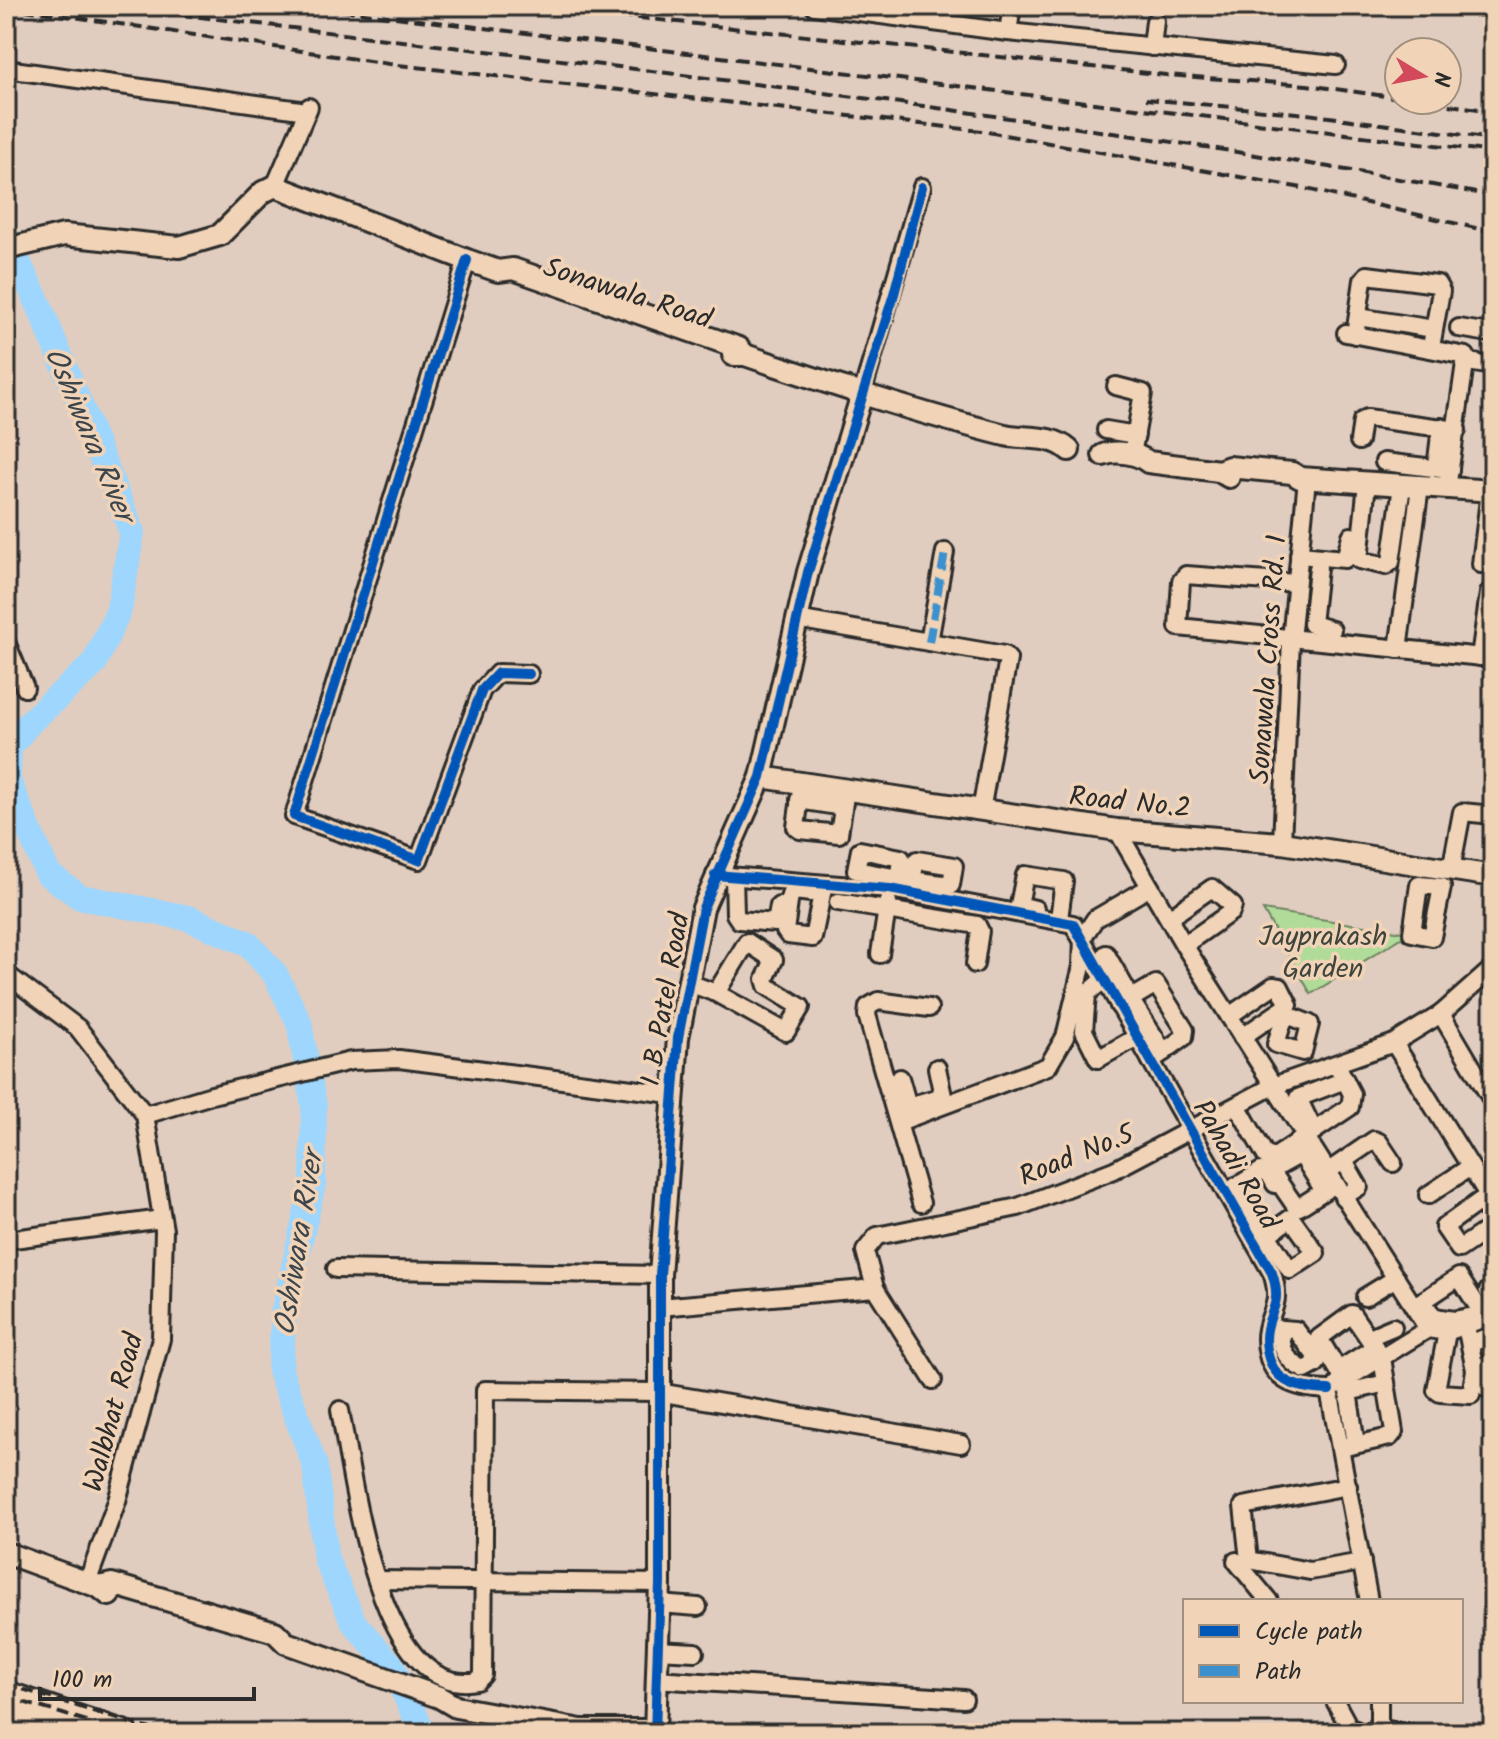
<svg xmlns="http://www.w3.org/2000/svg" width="1499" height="1739" font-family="Kalam,sans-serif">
	<rect width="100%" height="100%" fill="#e1cdbf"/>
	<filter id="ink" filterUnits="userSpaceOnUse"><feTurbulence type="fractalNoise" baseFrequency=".0125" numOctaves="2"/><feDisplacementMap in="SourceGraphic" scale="16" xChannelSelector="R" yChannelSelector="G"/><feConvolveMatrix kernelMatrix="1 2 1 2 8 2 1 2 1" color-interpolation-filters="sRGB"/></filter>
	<g filter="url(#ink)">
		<polygon fill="#b0db99" stroke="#6e8362" stroke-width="2" points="1263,910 1409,933 1311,994"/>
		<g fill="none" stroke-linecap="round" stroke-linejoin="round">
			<polyline stroke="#9ed6fe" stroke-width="26" points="6,237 39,305 132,532 119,610 94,664 31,721 9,747 8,781 48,874 80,897 188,918 247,943 275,974 299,1022 314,1106 313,1184 284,1310 280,1371 315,1466 326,1559 354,1623 392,1666 423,1733"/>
			<defs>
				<g id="minor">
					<polyline points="814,6 1008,32 1336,65"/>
					<polyline points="1008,32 1012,6"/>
					<polyline points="1152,47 1155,21"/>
					<polyline points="6,69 307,111"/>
					<polyline points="275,186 309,107"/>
					<polyline points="467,260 294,816 419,860 482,690 498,673 529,674"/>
					<polyline points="1358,317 1434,329"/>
					<polyline points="1459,328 1489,333"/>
					<polyline points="1346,333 1466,356 1447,489"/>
					<polyline points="1355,335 1363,280 1367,275 1437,284 1441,291 1431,347"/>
					<polyline points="1468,362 1493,366"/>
					<polyline points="1116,386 1143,393 1132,455"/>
					<polyline points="862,394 922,187"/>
					<polyline points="1106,430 1136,435"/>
					<polyline points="1359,441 1362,421 1367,418 1457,430"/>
					<polyline points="1384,462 1450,470"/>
					<polyline points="1436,468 1441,427"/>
					<polyline points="1367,483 1359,560 1386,566 1391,562 1402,486"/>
					<polyline points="1299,555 1345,559 1351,536"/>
					<polyline points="1481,564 1490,491"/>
					<polyline points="1318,568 1312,624 1332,630"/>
					<polyline points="1296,583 1186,575 1181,581 1178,627 1493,658"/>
					<polyline points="796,619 1004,655 1008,659 981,811"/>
					<polyline points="6,642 25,688"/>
					<polyline points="929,642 945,552"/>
					<polyline points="1398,649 1420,487"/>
					<polyline points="1480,657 1489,593 1493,587"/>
					<polyline points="802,783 796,827 800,830 839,834 846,790"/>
					<polyline points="799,800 843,807"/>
					<polyline points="1117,830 1184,945 1428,1329"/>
					<polyline points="1282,843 1291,640 1307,479"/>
					<polygon points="917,860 954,866 951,885 911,880"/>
					<polyline points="1451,870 1462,812 1493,815"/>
					<path d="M715 875 890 889 1073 924 1272 1273C1284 1308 1266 1312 1266 1339 1267 1381 1294 1389 1329 1390"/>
					<polyline points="734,877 735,914 739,920 776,923 779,906"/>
					<polygon points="1419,885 1442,887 1432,937 1412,933"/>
					<polyline points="897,890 902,861 901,858 860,850 856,870 899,878"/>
					<polyline points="811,893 794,891 790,895 785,931 788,935 813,938 824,884"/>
					<polyline points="838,902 977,925 980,931 975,964"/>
					<polyline points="1035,909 1019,905 1025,875 1064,881 1059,919"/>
					<polyline points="1169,918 1212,888 1233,906 1231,912 1184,945"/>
					<polyline points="880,954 888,902"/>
					<polyline points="1106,954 1126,989"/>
					<polyline points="1115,970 1087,994 1084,1031 1098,1059 1137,1037"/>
					<polyline points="6,974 78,1028 145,1115 164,1230 161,1339 117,1501 87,1583"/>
					<polyline points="689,983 716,993 786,1032 801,1007 767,986 765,979 774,960 747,942 716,993"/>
					<polyline points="1130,999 1164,1052"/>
					<polyline points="1119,1006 1156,984 1185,1030 1184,1037 1151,1061"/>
					<polyline points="1441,1014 1493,1102"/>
					<polyline points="1229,1016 1273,986 1280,987 1289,1005 1242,1037"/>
					<polygon points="1290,1016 1310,1024 1303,1052 1276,1044 1284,1018"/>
					<polyline points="1394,1043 1493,1203"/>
					<polyline points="900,1078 908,1106"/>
					<polyline points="1238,1107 1266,1156 1275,1157 1350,1107 1352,1094 1337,1065"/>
					<polyline points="895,1110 943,1096 937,1068"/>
					<polyline points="145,1115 212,1095 351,1061 399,1059 671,1094"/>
					<polyline points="899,1122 1048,1066 1065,1037 1082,966 1083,937 1095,919 1150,887"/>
					<polyline points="1314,1131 1298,1098 1345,1080"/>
					<polyline points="1327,1172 1374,1140 1379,1142 1393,1163"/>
					<polyline points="1236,1186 1260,1229"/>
					<polyline points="1324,1191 1301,1154 1274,1169 1274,1175 1296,1207 1299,1207 1335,1184"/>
					<polyline points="1226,1193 1261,1171 1268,1172 1275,1184"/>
					<polyline points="1428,1195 1470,1167"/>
					<polyline points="1343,1197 1359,1187 1344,1161"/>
					<polyline points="921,1203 867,1015 868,1007 878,1001 929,1008"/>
					<polyline points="1493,1217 1480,1201 1444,1227 1459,1249 1493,1226"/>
					<polygon points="1291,1218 1316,1253 1290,1270 1267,1235"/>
					<polyline points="6,1240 162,1219"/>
					<polyline points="336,1269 660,1275"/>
					<polyline points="1493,1286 1488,1291 1493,1300"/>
					<polyline points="875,1288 865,1251 877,1236 1018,1207 1114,1170 1273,1086 1394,1043 1441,1014 1493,968"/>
					<polyline points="1365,1297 1396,1278"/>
					<polyline points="1422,1301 1434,1317 1454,1320 1469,1317"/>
					<polyline points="660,1307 875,1288 933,1380"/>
					<polyline points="1414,1307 1459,1277 1486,1319"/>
					<path d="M1268 1328 1296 1330 1318 1359 1316 1364 1305 1370C1287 1362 1281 1351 1281 1331"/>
					<polyline points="1447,1332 1436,1390 1440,1393 1471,1395 1475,1370 1466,1326"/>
					<polyline points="1374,1335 1393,1327"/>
					<polyline points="1477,1341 1493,1334"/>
					<polyline points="1482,1366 1486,1388 1493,1388"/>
					<polyline points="1340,1369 1375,1347"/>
					<polyline points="1337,1385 1428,1329 1447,1332 1493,1315"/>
					<polyline points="1329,1390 1369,1601"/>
					<path d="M340 1410C353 1477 377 1700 477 1681L483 1675 485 1390 658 1392 961 1444"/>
					<polyline points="1356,1444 1348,1392 1386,1383"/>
					<polyline points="1341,1448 1390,1437 1394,1432 1382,1358 1352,1314 1319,1338 1350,1390"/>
					<polyline points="1348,1486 1243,1506 1249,1560 1310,1571 1362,1562"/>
					<polyline points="1236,1561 1269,1601"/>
					<polyline points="378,1580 660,1583"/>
					<polyline points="659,1604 698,1607"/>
					<polyline points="657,1650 695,1652"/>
					<polyline points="655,1679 964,1699"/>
					<polyline points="1335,1701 1349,1727 1362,1733"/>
					<polyline points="1365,1733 1379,1729 1410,1733"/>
					<polyline points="1379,1733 1379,1701"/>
				</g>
				<g id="tertiary">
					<polyline points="6,249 64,235 179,247 220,235 263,192 275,186 467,260 498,271 513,269 739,348 745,355"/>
					<path d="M733 355H745C831 384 918 413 1005 435 1027 440 1051 434 1069 450"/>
					<path d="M1103 455C1115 450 1138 453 1148 462L1219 471 1229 477"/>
					<polyline points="1219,471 1229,467 1292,473 1300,478 1493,491"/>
					<polyline points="761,777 1117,830 1282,843 1493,876"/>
					<polyline points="6,1553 99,1587 109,1595"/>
					<polyline points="99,1587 112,1584 275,1632 286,1643 439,1697 456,1707 581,1730 655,1730"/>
					<polyline points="655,1733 660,1583 660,1275 678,1038 703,908 761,777 808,572 862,394"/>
				</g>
				<polyline id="secondary" points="6,1693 126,1733"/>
				<polyline id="trunk" points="6,1707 90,1733"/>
			</defs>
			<use href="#minor" stroke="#2b2b2b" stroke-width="22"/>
			<use href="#tertiary" stroke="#2b2b2b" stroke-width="26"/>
			<use href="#secondary" stroke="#2b2b2b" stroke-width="28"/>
			<use href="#trunk" stroke="#2b2b2b" stroke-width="32"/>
			<use href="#minor" stroke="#f1d4b7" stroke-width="16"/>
			<use href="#tertiary" stroke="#f1d4b7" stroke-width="20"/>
			<use href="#secondary" stroke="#f1d4b7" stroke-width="22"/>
			<use href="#trunk" stroke="#f1d4b7" stroke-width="26"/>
			<g stroke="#2b2b2b" stroke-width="4" stroke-dasharray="12 6" stroke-linecap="butt">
				<path d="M109 6C571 62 1035 111 1493 196"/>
				<polyline points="213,6 284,15"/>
				<polyline points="306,6 1493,152"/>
				<polyline points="530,6 1166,75 1307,85 1399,98"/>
				<polyline points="6,7 389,64 982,131 1302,188 1493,232"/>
				<polyline points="1146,99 1307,114 1493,139"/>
				<polyline points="1413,100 1493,111"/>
				<polyline points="6,1684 163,1733"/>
				<polyline points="6,1697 90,1722"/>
			</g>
			<polyline stroke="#3b90cd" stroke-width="8" stroke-dasharray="16 8" stroke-linecap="butt" points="929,642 945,552"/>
			<defs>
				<g id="cycleway">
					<polyline points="467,260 294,816 419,860 482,690 498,673 529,674"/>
					<path d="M715 875 890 889 1073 924 1272 1273C1284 1308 1266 1312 1266 1339 1267 1381 1294 1389 1329 1390"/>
					<polyline points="655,1733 660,1583 660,1275 678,1038 703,908 761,777 808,572 894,294 922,187"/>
				</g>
			</defs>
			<use href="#cycleway" stroke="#f1d4b7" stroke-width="15"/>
			<use href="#cycleway" stroke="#0057b8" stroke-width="10"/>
		</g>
	</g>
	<g text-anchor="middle" stroke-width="7" stroke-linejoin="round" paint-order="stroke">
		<g font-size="28" fill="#2b2b2b" stroke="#f1d4b7">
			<text transform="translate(628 292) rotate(18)" y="10">Sonawala Road</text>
			<text transform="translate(1267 659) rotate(-86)" y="10">Sonawala Cross Rd. 1</text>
			<text transform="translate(1130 801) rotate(6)" y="10">Road No.2</text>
			<text transform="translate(664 999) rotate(-80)" y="10">I B Patel Road</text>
			<text transform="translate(1076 1154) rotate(-22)" y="10">Road No.5</text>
			<text transform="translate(1237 1164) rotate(60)" y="10">Pahadi Road</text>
			<text transform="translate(112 1412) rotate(-75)" y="10">Walbhat Road</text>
		</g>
		<g font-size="28" fill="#3f453c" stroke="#f1d4b7">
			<text x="1323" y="945">Jayprakash<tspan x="1323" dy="32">Garden</tspan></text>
		</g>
		<g font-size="30" font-style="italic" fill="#3c454b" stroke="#f1d4b7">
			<text transform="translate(90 434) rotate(67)" y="10">Oshiwara River</text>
			<text transform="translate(298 1243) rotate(-81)" y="10">Oshiwara River</text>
		</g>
	</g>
	<rect width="1499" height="1739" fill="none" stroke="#f1d4b7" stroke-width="32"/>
	<rect x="16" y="16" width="1467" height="1707" fill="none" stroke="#2b2b2b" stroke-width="3" filter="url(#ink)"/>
	<rect x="1183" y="1599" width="280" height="104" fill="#f1d4b7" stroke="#a2907f" stroke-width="2"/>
	<rect x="1199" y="1625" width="40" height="12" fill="#0057b8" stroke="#a2907f" stroke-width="2"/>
	<text x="1255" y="1639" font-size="24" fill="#2b2b2b">Cycle path</text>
	<rect x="1199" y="1665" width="40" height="12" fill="#3b90cd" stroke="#a2907f" stroke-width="2"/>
	<text x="1255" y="1679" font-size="24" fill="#2b2b2b">Path</text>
	<g transform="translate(1423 76) rotate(100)"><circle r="38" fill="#f1d4b7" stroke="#a2907f" stroke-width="2"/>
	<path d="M0-6L14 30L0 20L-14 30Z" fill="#d1495b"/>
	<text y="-12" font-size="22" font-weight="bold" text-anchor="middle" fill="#2b2b2b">N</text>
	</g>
	<path d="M40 1687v12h214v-12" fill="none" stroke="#2b2b2b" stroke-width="4"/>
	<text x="52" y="1687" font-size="24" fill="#2b2b2b" stroke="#f1d4b7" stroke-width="6" paint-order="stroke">100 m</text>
</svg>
